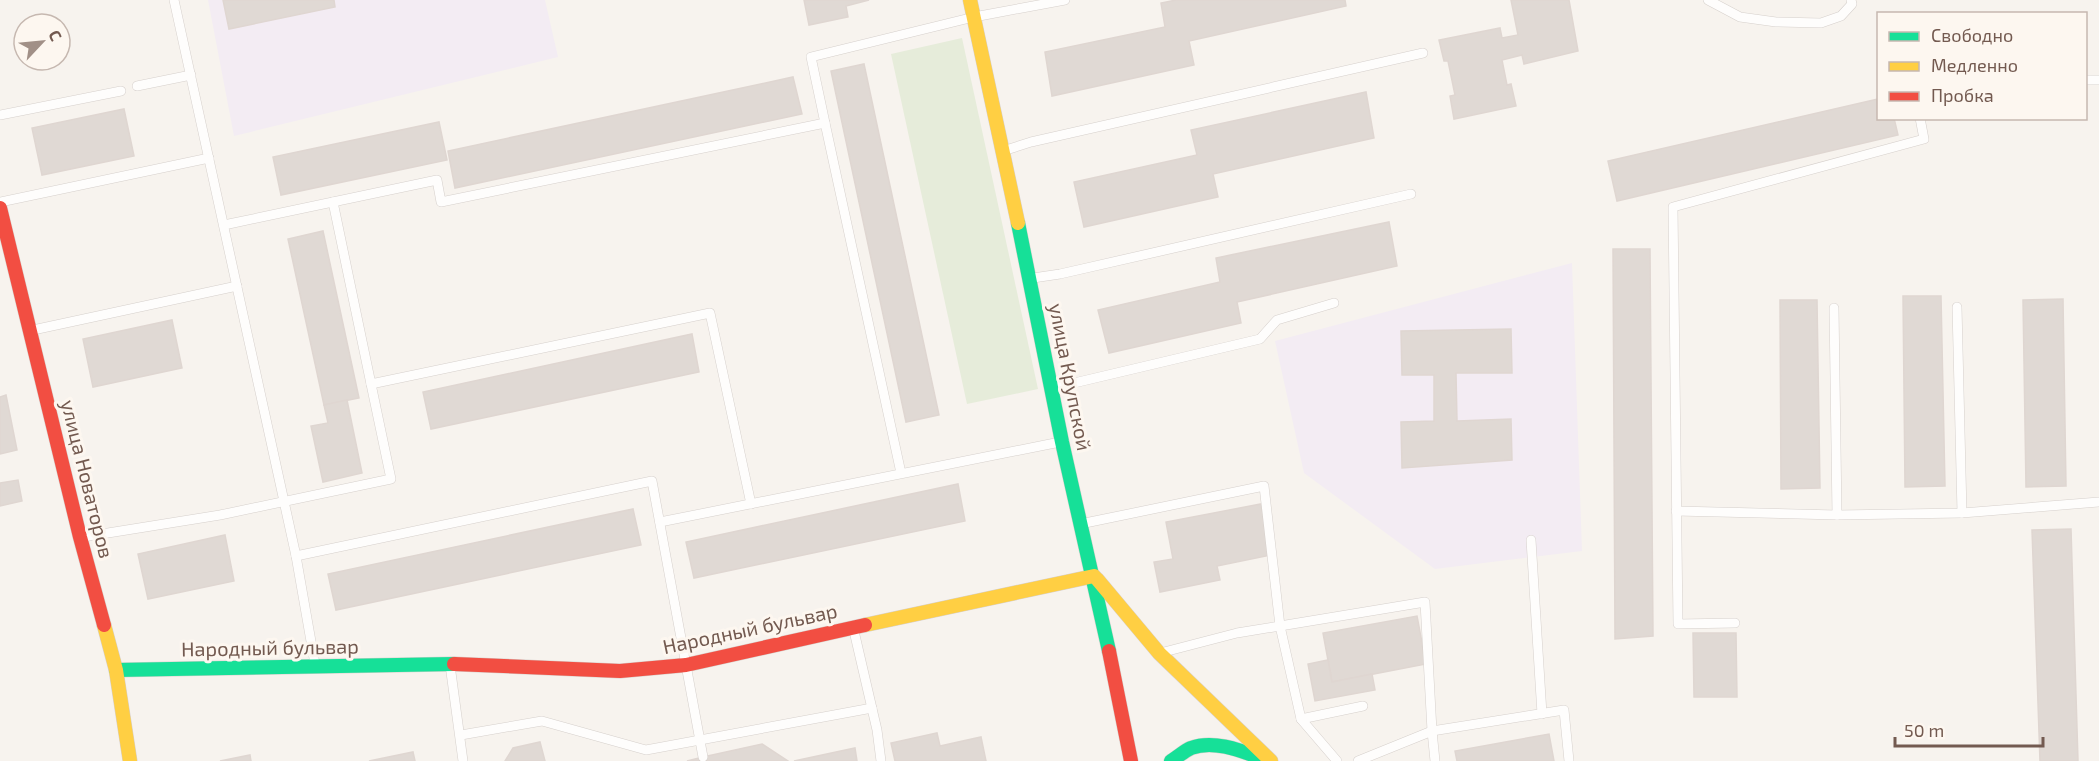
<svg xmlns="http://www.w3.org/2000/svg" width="2099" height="761" font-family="'Exo 2',sans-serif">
	<rect width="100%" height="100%" fill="#f7f3ee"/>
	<g fill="#f3ecf3">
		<polygon points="208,0 545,0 558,57 234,136"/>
		<polygon points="1572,263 1582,551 1435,569 1304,473 1275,341"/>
	</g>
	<polygon fill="#e6ecda" points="962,38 1038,389 967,404 891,54"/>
	<g fill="#e0d9d4" stroke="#dfd6d1" stroke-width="1.5">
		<polygon points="223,0 334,0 335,7 229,29"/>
		<polygon points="804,0 869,0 846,6 848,17 809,25"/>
		<polygon points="1176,0 1345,0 1346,6 1189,41 1194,65 1052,96 1045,52 1165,27 1161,3"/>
		<polygon points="1511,0 1569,0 1578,51 1524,64 1522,55 1502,60 1507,85 1511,84 1516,106 1454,119 1450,96 1455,95 1448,61 1444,61 1439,40 1500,28 1502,38 1518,35"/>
		<polygon points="864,64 939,415 906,422 831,71"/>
		<polygon points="793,77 802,114 455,188 448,151"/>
		<polygon points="1366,92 1374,138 1213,174 1218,197 1084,227 1074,182 1197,155 1191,130"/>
		<polygon points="1878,99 1878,118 1894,118 1898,135 1617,201 1608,161"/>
		<polygon points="124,109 134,156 42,175 32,128"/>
		<polygon points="439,122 447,160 281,195 273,157"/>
		<polygon points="1389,222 1397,266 1237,302 1241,323 1109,353 1098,310 1220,282 1216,258"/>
		<polygon points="323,231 359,398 324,405 288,239"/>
		<polygon points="1613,249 1650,249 1653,636 1615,639"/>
		<polygon points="1903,296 1941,296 1945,486 1905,487"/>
		<polygon points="2063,299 2066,486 2026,487 2023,300"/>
		<polygon points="1780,300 1817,300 1820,488 1781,489"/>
		<polygon points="172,320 182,368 93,387 83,339"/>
		<polygon points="1511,329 1512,373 1456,373 1457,421 1511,419 1512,460 1402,468 1401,422 1434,421 1434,375 1402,375 1401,331"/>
		<polygon points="692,334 699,372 431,429 423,392"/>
		<polygon points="6,395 17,450 0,454 0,397"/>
		<polygon points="347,400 362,473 323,482 311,426 328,423 324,405"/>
		<polygon points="18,480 22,501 0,506 0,483"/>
		<polygon points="958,484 965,521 694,578 686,542"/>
		<polygon points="1261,504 1271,555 1217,566 1220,580 1160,592 1154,562 1173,559 1166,522"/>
		<polygon points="633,509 641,545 336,610 328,574"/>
		<polygon points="2071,529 2078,761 2040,761 2032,530"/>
		<polygon points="225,535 234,581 148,599 138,554"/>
		<polygon points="1417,616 1426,664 1332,682 1323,633"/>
		<polygon points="1693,633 1736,633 1737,697 1694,697"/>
		<polygon points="1328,660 1332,682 1372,674 1375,690 1315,701 1308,664"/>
		<polygon points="937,733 940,746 981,737 986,761 895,761 891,743"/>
		<polygon points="1549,734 1554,761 1457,761 1455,751"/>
		<polygon points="540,742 545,761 505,761 513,748"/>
		<polygon points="762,744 788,761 687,761 703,757"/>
		<polygon points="855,748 857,761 794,761"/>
		<polygon points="413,752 415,761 369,761"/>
		<polygon points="250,755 251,761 220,761"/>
	</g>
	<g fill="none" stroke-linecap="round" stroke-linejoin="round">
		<defs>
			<g id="lane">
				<polyline points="174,0 296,556 315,664"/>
				<polyline points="1708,0 1740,17 1776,22 1821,23 1841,16 1852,4 1851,0"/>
				<polyline points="2086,80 2099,80"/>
				<polyline points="137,86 191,75"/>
				<polyline points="0,115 121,91"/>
				<polyline points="825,123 901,473"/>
				<polyline points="1006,150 1031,142 1423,53"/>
				<polyline points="0,202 209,158"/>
				<polyline points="333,202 371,384 710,313 751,504"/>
				<polyline points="224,225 437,180 441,202 825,123 811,57 974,17 1065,0"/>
				<polyline points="1033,278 1060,274 1411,194"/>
				<polyline points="1957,307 1962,513"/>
				<polyline points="1834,308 1837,515"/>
				<polyline points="33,330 237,286"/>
				<polyline points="1053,388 1260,339 1277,320 1334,303"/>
				<polyline points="1676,511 1837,515 1962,513 2099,502"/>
				<polyline points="660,522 1060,442"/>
				<polyline points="1085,523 1264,486 1280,626 1237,633 1164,652"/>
				<polyline points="83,537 220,515 391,479 371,384"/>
				<polyline points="1531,540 1542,714"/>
				<polyline points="296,556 652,481 703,757"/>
				<polyline points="1735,623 1678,624 1673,207 1924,139 1920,118"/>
				<polyline points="854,631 877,730 881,761"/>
				<polyline points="450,665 463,761"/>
				<polyline points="1301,719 1363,706"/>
				<polyline points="461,735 542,721 646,750 872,708"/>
				<polyline points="1337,761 1301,719 1280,626 1425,602 1432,731 1564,710 1569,761"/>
				<polyline points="1358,761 1432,731 1435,761"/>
			</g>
			<g id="fast">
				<polyline points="1018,223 1062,442 1109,651"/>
				<polyline points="116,670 454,664"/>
				<path d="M1171 761C1178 757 1184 751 1191 748 1215 739 1244 752 1266 760"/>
			</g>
			<g id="slow">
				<polyline points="970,0 1018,223"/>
				<polyline points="1097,579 1159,653 1271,761"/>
				<polyline points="104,625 116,670 130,761"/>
				<polyline points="865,625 1094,576"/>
			</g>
			<g id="jam">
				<polyline points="0,208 80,537 104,625"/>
				<polyline points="1109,651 1131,761"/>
				<polyline points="454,664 620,671 686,665 865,625"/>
			</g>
		</defs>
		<use href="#lane" stroke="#d6d0cc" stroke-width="10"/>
		<use href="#fast" stroke="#d7d0cc" stroke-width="15"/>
		<use href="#slow" stroke="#d7d0cc" stroke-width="15"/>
		<use href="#jam" stroke="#d7d0cc" stroke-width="15"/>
		<use href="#lane" stroke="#fefdfc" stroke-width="9"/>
		<use href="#fast" stroke="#16e098" stroke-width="14"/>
		<use href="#slow" stroke="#ffcf43" stroke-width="14"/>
		<use href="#jam" stroke="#f24e42" stroke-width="14"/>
	</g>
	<g text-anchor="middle" stroke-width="6" stroke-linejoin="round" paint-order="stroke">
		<g font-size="20" fill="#735a50" stroke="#fdf7f0">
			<text transform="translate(1070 377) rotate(79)" y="7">улица Крупской</text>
			<text transform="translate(87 479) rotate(76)" y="7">улица Новаторов</text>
			<text transform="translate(750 629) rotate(-12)" y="7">Народный бульвар</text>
			<text transform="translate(270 648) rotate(-1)" y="7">Народный бульвар</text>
		</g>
	</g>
	<rect x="1877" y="12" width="210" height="108" fill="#fdf7f0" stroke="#c6b8b0" stroke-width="1.5"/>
	<rect x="1889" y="32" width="30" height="9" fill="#16e098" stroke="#c6b8b0" stroke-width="1.5"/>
	<text x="1931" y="42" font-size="18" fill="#735a50">Свободно</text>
	<rect x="1889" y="62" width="30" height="9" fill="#ffcf43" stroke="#c6b8b0" stroke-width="1.5"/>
	<text x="1931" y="72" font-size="18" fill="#735a50">Медленно</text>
	<rect x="1889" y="92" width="30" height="9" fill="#f24e42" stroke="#c6b8b0" stroke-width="1.5"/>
	<text x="1931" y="102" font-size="18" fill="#735a50">Пробка</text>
	<g transform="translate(42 42) rotate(64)"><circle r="28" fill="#fdf7f0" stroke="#c6b8b0" stroke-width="1.5"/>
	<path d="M0-4.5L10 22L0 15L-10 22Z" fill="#a19087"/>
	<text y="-9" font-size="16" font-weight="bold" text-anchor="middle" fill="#735a50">С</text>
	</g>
	<path d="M1895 737v9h148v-9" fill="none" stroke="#735a50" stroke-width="3"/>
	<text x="1904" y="737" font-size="18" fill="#735a50" stroke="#fdf7f0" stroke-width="4.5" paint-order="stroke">50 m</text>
</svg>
